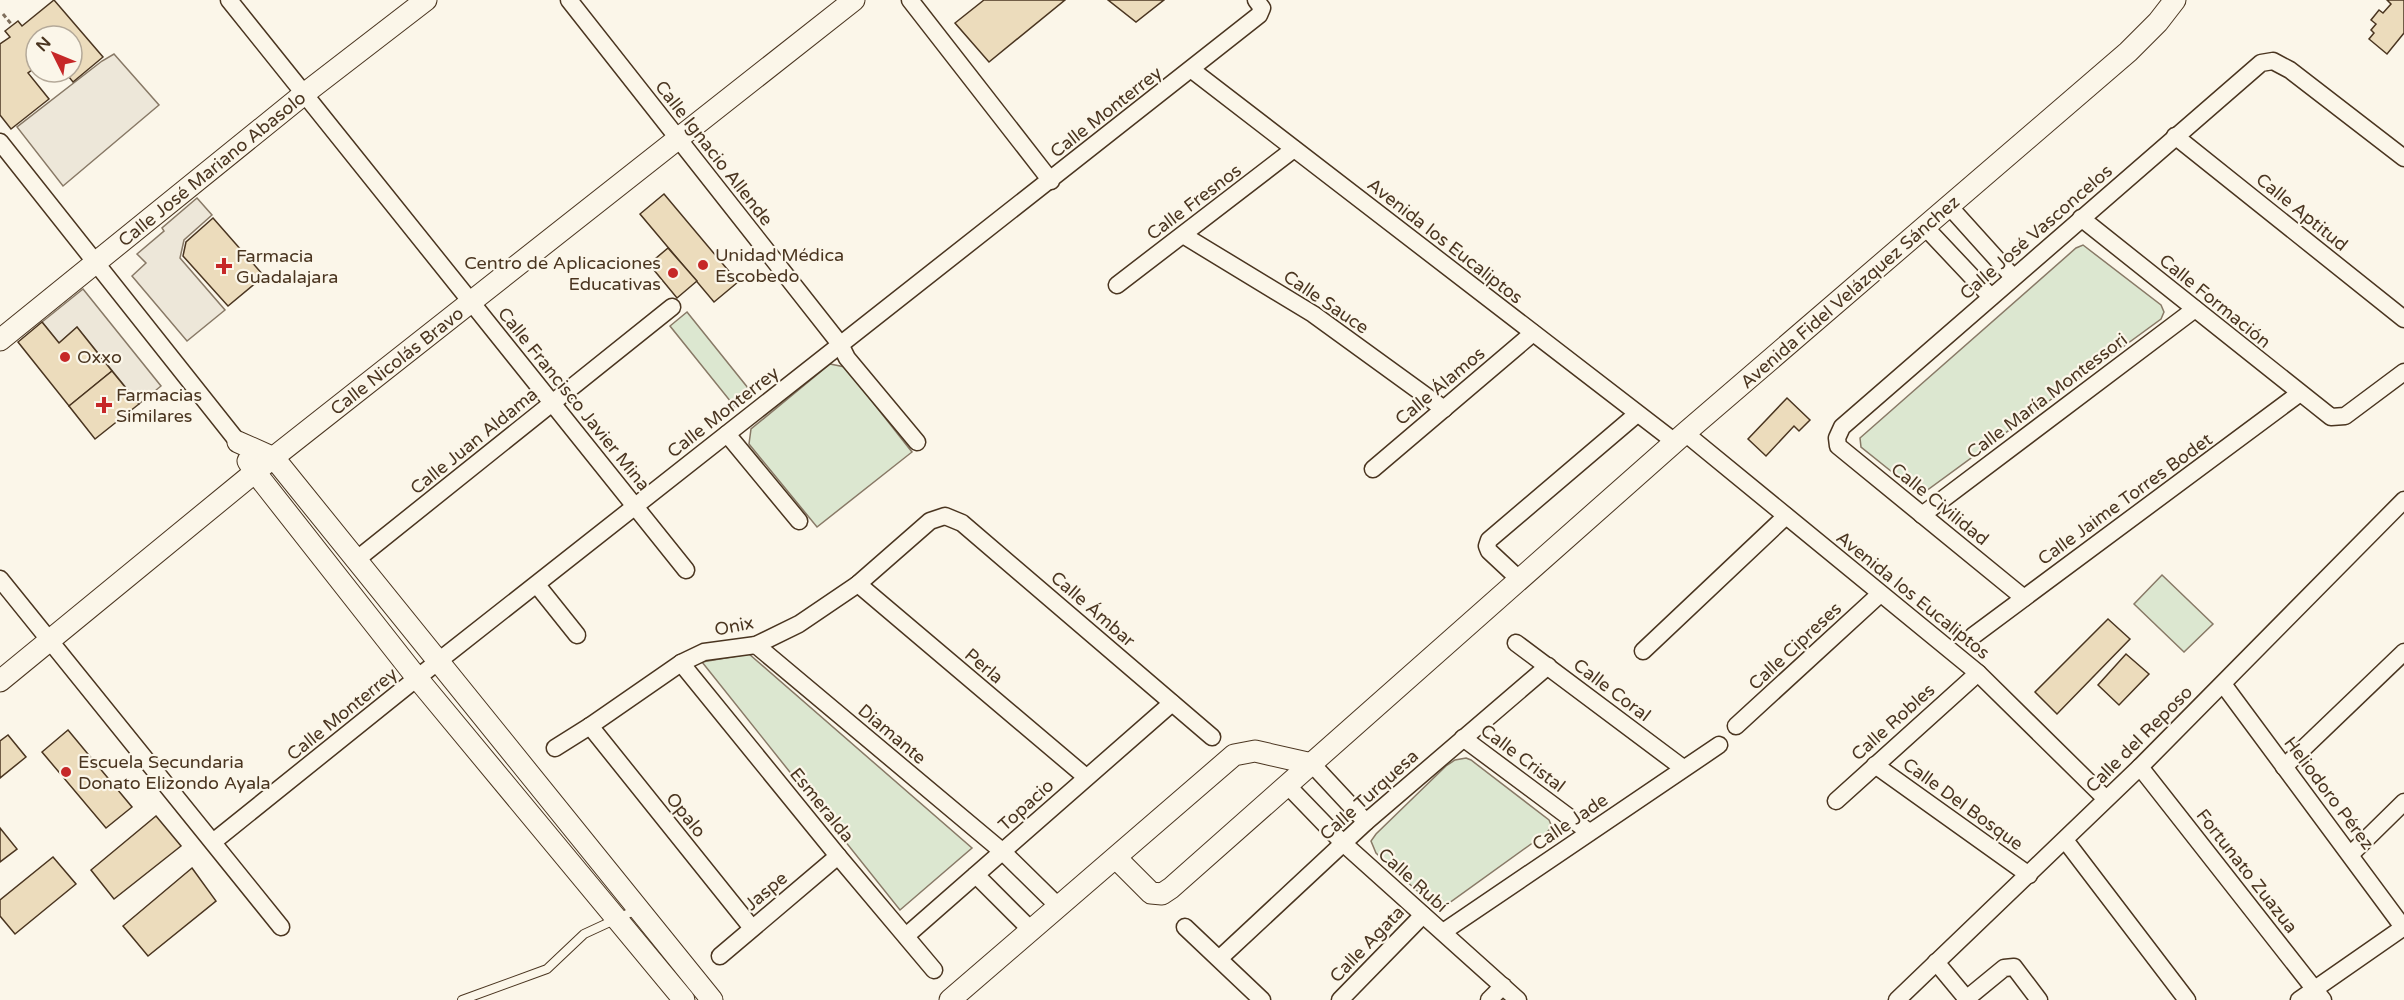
<svg xmlns="http://www.w3.org/2000/svg" width="2404" height="1000" font-family="'Varela Round',sans-serif">
	<rect width="100%" height="100%" fill="#fbf6e9"/>
	<g fill="#dce7d0" stroke="#887966" stroke-width="1.5">
		<polygon points="2083,245 2161,305 2164,312 2161,319 1926,491 1918,492 1912,488 1861,447 1860,438 2076,248"/>
		<polygon points="687,312 752,393 735,407 670,326"/>
		<polygon points="830,364 845,367 912,452 817,527 749,444 751,429"/>
		<polygon points="2162,575 2213,624 2184,652 2134,604"/>
		<polygon points="749,654 972,848 900,910 702,662"/>
		<polygon points="1466,758 1471,760 1549,820 1552,827 1545,834 1449,903 1440,907 1428,901 1376,853 1371,841 1376,834 1446,766 1455,760"/>
	</g>
	<g fill="#ede7d9" stroke="#887966" stroke-width="1.5">
		<polygon points="114,54 159,105 63,186 17,127 102,61"/>
		<polygon points="197,198 212,215 184,240 180,258 225,310 187,341 132,276 146,263 137,254 164,231 162,228"/>
		<polygon points="83,289 161,386 139,404 77,327 59,343 42,322"/>
	</g>
	<g fill="#ecdcbc" stroke="#4a3520" stroke-width="1.5">
		<polygon points="54,0 103,57 73,82 65,72 72,72 72,36 36,36 36,67 28,73 49,99 11,129 0,115 0,44 10,37 5,31 18,21 22,26"/>
		<polygon points="984,0 1065,0 989,62 955,23"/>
		<polygon points="1108,0 1164,0 1136,22"/>
		<polygon points="2387,0 2404,0 2404,33 2387,54 2369,39 2374,33 2371,30 2376,24 2371,20 2379,10 2383,13 2391,4"/>
		<polygon points="664,194 738,282 714,302 640,214"/>
		<polygon points="213,218 264,276 228,306 183,256 186,242"/>
		<polygon points="668,248 697,281 677,298 649,264"/>
		<polygon points="42,322 59,343 77,327 112,371 69,406 18,342"/>
		<polygon points="112,371 139,404 95,439 69,406"/>
		<polygon points="1787,398 1810,420 1799,431 1794,426 1766,456 1748,439"/>
		<polygon points="2108,619 2130,639 2057,714 2035,692"/>
		<polygon points="2126,654 2149,674 2119,705 2098,685"/>
		<polygon points="68,730 132,807 106,828 42,752"/>
		<polygon points="8,735 26,757 0,778 0,741"/>
		<polygon points="156,816 181,846 114,899 91,870"/>
		<polygon points="0,828 17,849 0,862"/>
		<polygon points="53,857 76,884 15,934 0,916 0,900"/>
		<polygon points="192,868 216,901 148,956 123,926"/>
	</g>
	<g fill="none" stroke-linecap="round" stroke-linejoin="round">
		<defs>
			<polyline id="service" points="462,1000 547,969 584,934 638,909"/>
			<g id="minor">
				<polyline points="229,0 686,570"/>
				<polyline points="569,0 840,344 847,358 917,442"/>
				<polyline points="910,0 1051,181"/>
				<polyline points="1192,70 1675,442"/>
				<polyline points="2175,136 2404,319"/>
				<polyline points="0,142 238,442"/>
				<polyline points="1949,206 2013,277"/>
				<polyline points="2081,218 2331,417 2345,416 2404,372"/>
				<polyline points="1925,227 1991,297"/>
				<polyline points="1183,235 1313,314 1444,409"/>
				<polyline points="1117,285 1294,149"/>
				<polyline points="1685,433 1978,673 2106,799"/>
				<polyline points="727,434 799,521"/>
				<polyline points="1373,469 1533,333"/>
				<polyline points="1922,515 2195,309"/>
				<polyline points="356,560 672,307"/>
				<polyline points="0,579 281,927"/>
				<polyline points="1519,579 1489,551 1487,546 1489,540 1637,414"/>
				<polyline points="858,584 1086,777"/>
				<polyline points="537,585 577,635"/>
				<polyline points="2024,598 1838,446 1837,438 1842,427 2261,63 2273,61 2290,70 2404,158"/>
				<polyline points="1973,636 2300,393"/>
				<polyline points="1516,643 1683,768"/>
				<polyline points="756,645 1003,852 1058,906"/>
				<polyline points="1643,651 1786,516"/>
				<polyline points="681,663 838,856 934,970"/>
				<polyline points="2223,684 2403,927"/>
				<polyline points="590,726 752,928"/>
				<polyline points="1736,726 1880,594"/>
				<polyline points="1463,738 1589,832"/>
				<polyline points="555,748 590,726 681,663 704,652 756,645 799,624 858,584 930,521 945,516 962,523 1212,737"/>
				<polyline points="1312,764 1366,822"/>
				<polyline points="1875,765 2029,875"/>
				<polyline points="2140,767 2323,1000"/>
				<polyline points="2284,767 2404,652"/>
				<polyline points="1287,785 1343,843 1518,1000"/>
				<polyline points="1836,801 1978,673"/>
				<polyline points="2065,840 2187,1000"/>
				<polyline points="213,842 417,678 1259,15 1262,8 1256,0"/>
				<polyline points="2351,854 2404,802"/>
				<polyline points="976,875 1031,930"/>
				<polyline points="1185,927 1262,1000"/>
				<polyline points="1443,932 1719,745"/>
				<polyline points="906,936 1172,703"/>
				<polyline points="720,956 838,856"/>
				<polyline points="1220,958 1366,822 1548,666"/>
				<polyline points="1936,962 1966,998"/>
				<polyline points="1340,1000 1423,915"/>
				<polyline points="1489,1000 1503,986"/>
				<polyline points="1897,1000 2140,767 2404,500"/>
				<polyline points="1965,1000 2004,968 2014,967 2039,1000"/>
				<polyline points="2299,1000 2404,927"/>
			</g>
			<g id="tertiary">
				<polyline points="0,340 304,94 426,0"/>
				<polyline points="238,442 274,458 712,1000"/>
				<polyline points="248,461 255,472 417,678 684,1000"/>
				<polyline points="0,681 255,472 854,0"/>
				<polyline points="1116,858 1151,893 1162,894 1171,888 1685,433 2128,52 2158,22 2175,0"/>
				<polyline points="950,1000 1234,755 1255,751 1312,764"/>
			</g>
		</defs>
		<use href="#service" stroke="#4a3520" stroke-width="10"/>
		<use href="#minor" stroke="#4a3520" stroke-width="19"/>
		<use href="#tertiary" stroke="#4a3520" stroke-width="23"/>
		<polyline stroke="#7f6f5c" stroke-width="3" stroke-dasharray="4.5 3" stroke-linecap="butt" points="3,14 12,25"/>
		<use href="#service" stroke="#fbf6e9" stroke-width="8"/>
		<use href="#minor" stroke="#fbf6e9" stroke-width="16"/>
		<use href="#tertiary" stroke="#fbf6e9" stroke-width="21"/>
	</g>
	<g fill="#c62828" stroke="#fbf6e9" stroke-width="2">
		<circle cx="703" cy="265" r="6"/>
		<path d="M221 257h6v6h6v6h-6v6h-6v-6h-6v-6h6z"/>
		<circle cx="673" cy="273" r="6"/>
		<circle cx="65" cy="357" r="6"/>
		<path d="M101 396h6v6h6v6h-6v6h-6v-6h-6v-6h6z"/>
		<circle cx="66" cy="772" r="6"/>
	</g>
	<g text-anchor="middle" stroke-width="4.5" stroke-linejoin="round" paint-order="stroke">
		<g font-size="18" fill="#4a3520" stroke="#fbf6e9">
			<text transform="translate(1106 112) rotate(-38)" y="6">Calle Monterrey</text>
			<text transform="translate(714 153) rotate(52)" y="6">Calle Ignacio Allende</text>
			<text transform="translate(212 169) rotate(-39)" y="6">Calle José Mariano Abasolo</text>
			<text transform="translate(1194 202) rotate(-37)" y="6">Calle Fresnos</text>
			<text transform="translate(2302 212) rotate(39)" y="6">Calle Aptitud</text>
			<text transform="translate(2036 232) rotate(-41)" y="6">Calle José Vasconcelos</text>
			<text transform="translate(1445 241) rotate(38)" y="6">Avenida los Eucaliptos</text>
			<text transform="translate(1850 292) rotate(-41)" y="6">Avenida Fidel Velázquez Sánchez</text>
			<text transform="translate(2215 301) rotate(39)" y="6">Calle Formación</text>
			<text transform="translate(1326 302) rotate(34)" y="6">Calle Sauce</text>
			<text transform="translate(397 361) rotate(-38)" y="6">Calle Nicolás Bravo</text>
			<text transform="translate(1440 386) rotate(-40)" y="6">Calle Álamos</text>
			<text transform="translate(2047 396) rotate(-37)" y="6">Calle María Montessori</text>
			<text transform="translate(574 399) rotate(51)" y="6">Calle Francisco Javier Mina</text>
			<text transform="translate(723 412) rotate(-38)" y="6">Calle Monterrey</text>
			<text transform="translate(474 441) rotate(-39)" y="6">Calle Juan Aldama</text>
			<text transform="translate(2125 499) rotate(-36)" y="6">Calle Jaime Torres Bodet</text>
			<text transform="translate(1940 504) rotate(39)" y="6">Calle Civilidad</text>
			<text transform="translate(1913 595) rotate(39)" y="6">Avenida los Eucaliptos</text>
			<text transform="translate(1093 609) rotate(41)" y="6">Calle Ámbar</text>
			<text transform="translate(734 626) rotate(-11)" y="6">Onix</text>
			<text transform="translate(1795 646) rotate(-43)" y="6">Calle Cipreses</text>
			<text transform="translate(984 666) rotate(40)" y="6">Perla</text>
			<text transform="translate(1612 690) rotate(37)" y="6">Calle Coral</text>
			<text transform="translate(342 714) rotate(-39)" y="6">Calle Monterrey</text>
			<text transform="translate(1893 722) rotate(-42)" y="6">Calle Robles</text>
			<text transform="translate(892 734) rotate(40)" y="6">Diamante</text>
			<text transform="translate(2139 739) rotate(-45)" y="6">Calle del Reposo</text>
			<text transform="translate(1523 758) rotate(37)" y="6">Calle Cristal</text>
			<text transform="translate(2329 793) rotate(53)" y="6">Heliodoro Pérez</text>
			<text transform="translate(1369 795) rotate(-42)" y="6">Calle Turquesa</text>
			<text transform="translate(1963 804) rotate(36)" y="6">Calle Del Bosque</text>
			<text transform="translate(822 805) rotate(51)" y="6">Esmeralda</text>
			<text transform="translate(1026 805) rotate(-42)" y="6">Topacio</text>
			<text transform="translate(686 815) rotate(51)" y="6">Opalo</text>
			<text transform="translate(1570 822) rotate(-34)" y="6">Calle Jade</text>
			<text transform="translate(2247 871) rotate(52)" y="6">Fortunato Zuazua</text>
			<text transform="translate(1413 880) rotate(42)" y="6">Calle Rubí</text>
			<text transform="translate(766 891) rotate(-40)" y="6">Jaspe</text>
			<text transform="translate(1367 944) rotate(-46)" y="6">Calle Agata</text>
		</g>
		<g font-size="18" fill="#4a3520" stroke="#fbf6e9" text-anchor="start">
			<text x="715" y="261">Unidad Médica<tspan x="715" dy="21">Escobedo</tspan></text>
			<text x="236" y="262">Farmacia<tspan x="236" dy="21">Guadalajara</tspan></text>
			<text x="661" y="269" text-anchor="end">Centro de Aplicaciones<tspan x="661" dy="21">Educativas</tspan></text>
			<text x="77" y="363">Oxxo</text>
			<text x="116" y="401">Farmacias<tspan x="116" dy="21">Similares</tspan></text>
			<text x="78" y="768">Escuela Secundaria<tspan x="78" dy="21">Donato Elizondo Ayala</tspan></text>
		</g>
	</g>
	<g transform="translate(54 54) rotate(313)"><circle r="28" fill="#fbf6e9" stroke="#b4a999" stroke-width="1.5"/>
	<path d="M0-4.5L10 22L0 15L-10 22Z" fill="#c62828"/>
	<text y="-9" font-size="16" font-weight="bold" text-anchor="middle" fill="#4a3520">N</text>
	</g>
</svg>
